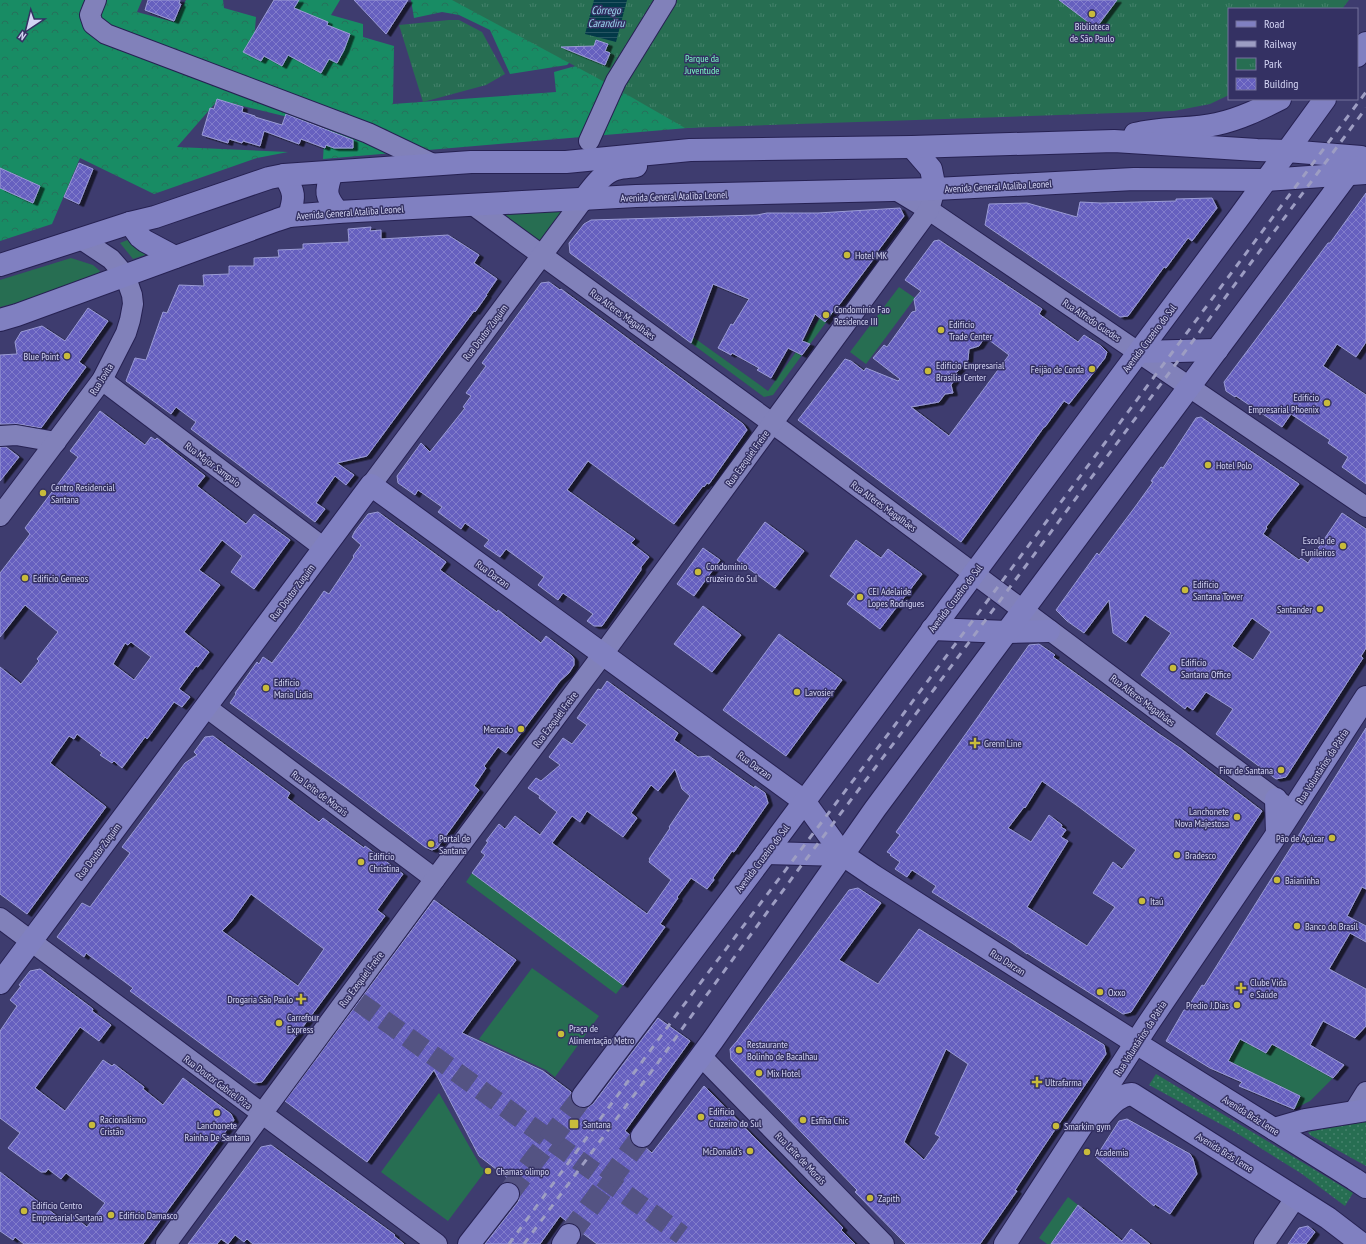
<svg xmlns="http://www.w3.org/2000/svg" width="1366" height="1244" font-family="'PT Sans Narrow',sans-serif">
	<defs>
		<pattern id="grass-dots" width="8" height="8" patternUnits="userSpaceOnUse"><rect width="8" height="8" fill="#276e52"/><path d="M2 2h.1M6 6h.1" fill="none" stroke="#45826c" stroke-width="1.8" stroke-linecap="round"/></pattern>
		<pattern id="forest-crowns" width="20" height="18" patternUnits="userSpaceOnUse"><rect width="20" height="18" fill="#188c64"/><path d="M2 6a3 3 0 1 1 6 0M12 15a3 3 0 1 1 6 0" fill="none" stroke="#26715b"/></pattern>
		<pattern id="park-tufts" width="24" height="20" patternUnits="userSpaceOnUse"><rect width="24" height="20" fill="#276e52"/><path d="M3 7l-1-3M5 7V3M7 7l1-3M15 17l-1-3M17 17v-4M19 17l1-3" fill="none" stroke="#45826c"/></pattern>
		<pattern id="water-rules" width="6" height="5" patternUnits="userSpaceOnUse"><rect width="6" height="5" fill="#033948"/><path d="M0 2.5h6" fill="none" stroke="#275563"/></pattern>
		<pattern id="building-cross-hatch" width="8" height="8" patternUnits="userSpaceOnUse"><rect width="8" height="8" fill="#6660bf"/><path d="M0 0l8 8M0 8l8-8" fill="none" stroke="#827dcb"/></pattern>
		<filter id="shadow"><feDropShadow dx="4.5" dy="2.5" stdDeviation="0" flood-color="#0009"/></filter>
	</defs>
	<rect width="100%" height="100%" fill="#3e3c6f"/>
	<g fill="url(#grass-dots)">
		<polygon points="1156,1074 1353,1193 1345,1206 1302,1174 1235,1132 1149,1085"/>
		<polygon points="1366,1120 1366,1166 1310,1135 1308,1132"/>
	</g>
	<g fill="url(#forest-crowns)">
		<polygon points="0,0 142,0 137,12 174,22 186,0 223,0 224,8 256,17 253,53 290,0 340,0 331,15 363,24 363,37 394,46 393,104 556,92 554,72 579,65 945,106 323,159 325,126 218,100 177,147 288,152 257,158 154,194 80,158 52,224 0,241"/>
		<polygon points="411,0 661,0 597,34 567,65 510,74 490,30 459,15 442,12 414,18"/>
	</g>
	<g fill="url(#park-tufts)">
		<polygon points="452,0 1349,0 1342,9 1229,9 1229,95 1210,104 1174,111 685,128 612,86"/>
		<polygon points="449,20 459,20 482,32 505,74 486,85 423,102 399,25"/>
	</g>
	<g fill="#276e52">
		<polygon points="576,204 542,251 481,208"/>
		<polygon points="130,239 151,253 133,259 120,243"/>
		<polygon points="71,258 93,265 100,271 98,274 20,302 0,307 0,280"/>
		<polygon points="899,287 915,298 866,364 850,352"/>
		<polygon points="831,302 839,305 810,344 804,341"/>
		<polygon points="693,337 768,391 796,352 802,355 773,395 764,397 691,343"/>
		<polygon points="472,873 623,985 616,994 466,882"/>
		<polygon points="532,968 599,1016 555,1077 546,1070 479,1039"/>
		<polygon points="1240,1039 1266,1053 1272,1044 1333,1078 1310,1101 1294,1109 1300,1096 1247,1071 1220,1056 1236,1047"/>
		<polygon points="439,1093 481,1167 486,1170 448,1221 381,1172"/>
		<polygon points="1068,1197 1078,1205 1051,1244 1047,1244 1039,1238"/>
	</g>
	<polygon fill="url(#water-rules)" points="594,0 627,0 616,42 585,34"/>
	<g fill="url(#building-cross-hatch)" stroke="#9b9cd6" fill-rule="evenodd" filter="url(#shadow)">
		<polygon points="148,0 180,0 179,4 181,4 174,21 145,10"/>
		<polygon points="274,0 299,0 294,8 328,22 327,25 350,34 344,50 337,63 329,59 321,73 288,55 282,66 264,56 261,61 243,52"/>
		<polygon points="354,0 408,0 386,34"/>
		<polygon points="1059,0 1117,0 1096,28"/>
		<polygon points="596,40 608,44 605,51 610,53 605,65 561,47 594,46"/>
		<polygon points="217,99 243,107 242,112 255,116 255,117 282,125 286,114 353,140 353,148 334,148 326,145 325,148 301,139 299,144 264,131 260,146 243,141 242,143 229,139 228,143 202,135 210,108 214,109"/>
		<polygon points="79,163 93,169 79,204 64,197"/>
		<polygon points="0,168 40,186 33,203 0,188"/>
		<polygon points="1366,193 1366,342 1356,357 1337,344 1323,366 1366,395 1366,484 1342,467 1348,457 1328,443 1330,440 1291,414 1282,427 1236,396 1235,397 1226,391 1224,382 1328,243 1330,243"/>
		<polygon points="1212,198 1217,208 1192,241 1188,238 1166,268 1164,267 1128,316 1120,317 985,225 989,204 1027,203 1077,217 1080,202 1101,203 1176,201 1176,199"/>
		<polygon points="900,208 904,216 877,252 878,253 839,305 838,305 825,322 815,314 802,341 810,344 802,355 788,348 771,378 757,370 759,368 732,353 731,355 718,348 731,324 733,325 749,299 713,284 691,343 570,253 569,243 584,224 591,220 757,215 767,213 818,213"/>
		<polygon points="371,227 370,231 381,230 381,239 448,235 479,255 474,263 497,279 486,295 487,295 475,312 474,311 367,456 337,463 354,475 346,485 335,476 316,503 325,509 315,522 191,429 196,422 176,407 171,414 126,381 135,358 146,360 163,312 167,313 179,285 204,286 203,275 229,274 229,266 254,266 254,258 279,257 278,250 303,249 303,244 349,242 348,229"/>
		<path d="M939 240 1042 309 1039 314 1078 342 1084 335 1101 346 1107 352 1105 358 1069 404 1064 401 1045 427H1044L961 542 798 420 845 359 851 361 864 371 866 368 898 381 900 379 873 358 884 345 887 347 912 312 916 311 914 299 921 291 905 280 934 241ZM985 337 1009 355 949 436 911 407 939 402 945 394 953 393 951 385 956 378V373L968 360 969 349 979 346Z"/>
		<polygon points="549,282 560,290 561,289 743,424 747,430 709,484 707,483 704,487 703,486 674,524 588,461 567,490 635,539 631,543 649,557 641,567 641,570 602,626 594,626 587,621 593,614 563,593 558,600 538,585 544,577 506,549 500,557 484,546 489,540 465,523 461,529 438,512 442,507 418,490 415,495 398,483 397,476 421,443 430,452 465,408 463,407 471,396 466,393 486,366 482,363 541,283"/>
		<polygon points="88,308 108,321 79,362 86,367 41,428 18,424 0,424 0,355 17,354 15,342 21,332 42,326 65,341"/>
		<path d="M100 411 145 445 151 437 155 440 157 438 171 449 205 476 197 486 246 524 254 514 290 540 254 589 231 572 242 556 222 540 199 570 220 585 184 632 209 652 198 667 196 666 179 689 190 697 182 707 174 702 147 739 145 737 122 768 114 761 112 763 100 755 102 753 77 734 74 739 69 736 50 763 106 807 27 914 0 894V667L21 684 39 661 37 659 58 632 25 605 0 637V573L30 534 25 528 78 457 70 451ZM131 642 151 657 134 680 113 664 125 643 128 645Z"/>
		<path d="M1201 417 1299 484 1266 527 1267 528 1263 534 1299 560 1301 558 1308 563 1342 513 1366 529V648L1361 656 1363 658 1286 777 1276 779 1216 734 1233 709 1206 692 1193 710 1187 706 1185 709 1141 675 1171 633 1159 625 1145 615 1126 642 1113 633 1109 600 1084 633 1067 621 1056 610 1097 553 1099 555 1135 507 1153 482 1151 481 1161 467 1163 468 1196 418ZM1252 618 1271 632 1253 660 1232 646Z"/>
		<polygon points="0,447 6,447 19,457 0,481"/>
		<polygon points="378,512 446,562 440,570 497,612 498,610 541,643 546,636 572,656 574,659 574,665 569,673 560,681 506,753 498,747 484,766 486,768 474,786 479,790 437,848 432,850 425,847 347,788 230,703 236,694 235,693 257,662 259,664 263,657 272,663 296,631 324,591 329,594 354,557 353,556 361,545 352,537 355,531 368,514"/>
		<polygon points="765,522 804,551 775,588 737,560"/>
		<polygon points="856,540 881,558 888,549 922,574 880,629 847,604 855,594 830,576"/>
		<polygon points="703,548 720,560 694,596 677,584"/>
		<polygon points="703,606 741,635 712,672 674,644"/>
		<polygon points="779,634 842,680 786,756 723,710"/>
		<path d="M1039 644 1055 655 1053 657 1159 734 1180 748 1262 811 1131 1012 1123 1014 1027 953V954L1012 943 932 892 936 886 912 870 907 877 895 869 900 862 890 855 891 854 887 852 900 835 896 832 1029 645ZM1042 781 1079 807 1136 850 1122 869 1113 862 1093 893 1115 907 1087 946 1027 907 1068 841 1061 837 1066 830 1061 827 1062 825 1049 815 1031 842 1008 828 1024 807 1025 808Z"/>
		<path d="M607 681 678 733 674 740 698 757 709 756 754 788 755 786 765 793 768 803 734 852 732 851 713 878 714 880 707 889 691 878 677 897 678 898 660 924 665 927 623 985 472 873 485 855 481 852 488 842 486 841 499 824 505 829 515 816 540 835 557 812 539 798 540 796 528 788 536 778 541 781 560 765 549 757 563 738 572 744 587 725 577 718 598 689 601 690ZM675 769 682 789 690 796 669 827 670 828 649 859 650 860 649 862 671 880 647 914 552 843 572 816 580 822 587 811 623 837 637 818 631 813 651 785 658 791Z"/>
		<polygon points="1366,728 1366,889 1362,887 1347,916 1366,926 1366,942 1350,933 1329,969 1366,989 1366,1026 1355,1038 1323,1021 1310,1045 1344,1065 1333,1078 1272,1044 1266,1053 1240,1039 1228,1061 1300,1096 1294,1109 1239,1086 1242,1082 1210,1068 1166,1041 1184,1010 1186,1010 1202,985 1204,986"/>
		<path d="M213 736 290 793 287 798 319 822 323 818 364 848 365 846 403 874 377 910 385 916 262 1082 254 1083 130 991 133 988 86 953 84 957 57 937 82 903 90 907 130 853 122 847 185 763 197 755 194 752 205 737ZM251 894 324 949 298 986 222 931 231 922Z"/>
		<path d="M858 888 881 903 839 960 878 984 919 929 1104 1045 1106 1054 1042 1149 1015 1190 1017 1191 980 1244H906L855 1192 857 1190 731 1059 730 1049 737 1041 849 890ZM946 1049 968 1064 935 1134 940 1137 924 1160 904 1142Z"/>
		<polygon points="434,900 516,960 462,1033 543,1071 571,1092 572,1101 576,1106 582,1108 588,1107 593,1104 658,1018 690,1041 625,1131 630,1135 631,1141 634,1146 640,1148 646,1148 652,1153 704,1086 843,1228 841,1230 855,1244 597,1244 581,1232 576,1225 569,1223 560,1216 540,1244 485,1244 518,1202 520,1196 520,1192 522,1189 479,1156 434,1070 367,1162 285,1101"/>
		<polygon points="40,969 93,1009 92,1011 111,1025 99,1041 80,1027 35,1088 65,1111 103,1060 112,1066 114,1064 144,1087 143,1089 163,1105 183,1078 231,1114 234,1120 143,1244 24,1244 15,1237 13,1240 0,1231 0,1172 67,1224 73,1216 87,1227 105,1203 66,1173 61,1179 48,1169 46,1172 41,1172 8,1148 20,1133 0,1118 0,1031 17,1006 10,1000 21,986 19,985 30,971"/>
		<polygon points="1127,1119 1190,1154 1193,1159 1197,1174 1170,1214 1155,1204 1154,1206 1096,1157 1119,1121"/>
		<polygon points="271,1145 395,1235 394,1236 404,1244 253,1244 247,1239 244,1242 235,1235 228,1244 221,1239 217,1244 188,1244 261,1147"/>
		<polygon points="1078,1205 1122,1241 1131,1229 1150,1244 1051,1244"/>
		<polygon points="1308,1226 1315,1232 1306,1244 1288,1244 1299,1228"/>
	</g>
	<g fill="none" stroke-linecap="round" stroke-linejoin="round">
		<polyline stroke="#545383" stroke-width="20" stroke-dasharray="20 10" stroke-linecap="butt" points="359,1002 682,1235"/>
		<g stroke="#545383" stroke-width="22" stroke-dasharray="22 11" stroke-linecap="butt">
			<polyline points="508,1194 583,1096"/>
			<polyline points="569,1235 642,1136"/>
		</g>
		<defs>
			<g id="minor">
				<polyline points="96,0 90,15 93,24 106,34 368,133 433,164"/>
				<polyline points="589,141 616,81 666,0"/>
				<polyline points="896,190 929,210 1366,507"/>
				<polyline points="473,205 787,434 1289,809"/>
				<polyline points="102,380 324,548"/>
				<polyline points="0,436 16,435 56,442"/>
				<polyline points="371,485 583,200"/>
				<polyline points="0,516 102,380 126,333 130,320 133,304 132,295 125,275 111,259 81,239"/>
				<polyline points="206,707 435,879"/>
				<polyline points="0,918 437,1244"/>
				<polyline points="701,1056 884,1244"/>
				<polyline points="1353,1113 1366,1092"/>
				<polyline points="166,1244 435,879 603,654 929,210 935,189"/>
				<polyline points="1264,1244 1296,1197"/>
			</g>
			<g id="major">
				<polyline points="1357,56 1366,43"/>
				<path d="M1135 134C1162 127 1190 130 1217 124 1240 119 1260 109 1280 99"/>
				<polyline points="912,147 931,169 935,189"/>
				<path d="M332 172C325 192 325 196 338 212"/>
				<path d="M284 175C295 192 295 197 289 216"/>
				<path d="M583 200C592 189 602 173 616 169 622 167 629 167 636 166"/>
				<polyline points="130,223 140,237 145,241 175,257"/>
				<polyline points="0,265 130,223 155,217 269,178 284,175 471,162 566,162 690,150 912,147 1114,141 1257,150 1287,151 1361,157 1366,159"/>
				<polyline points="0,320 17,315 277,220 289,216 338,212 636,196 935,189 1134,179 1266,180 1366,173"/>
				<polyline points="1139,352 1217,350"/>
				<polyline points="932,629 1007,632 1049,631"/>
				<polyline points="1276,799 1277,834"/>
				<polyline points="766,853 843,855"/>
				<polyline points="0,983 371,485 804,801 843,855 874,876 1136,1043 1354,1179 1366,1187"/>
				<polyline points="583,1096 766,853 1240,216 1325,99"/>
				<path d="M1097 1117 1101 1116C1110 1106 1118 1095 1132 1094L1328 1218 1362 1244"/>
				<polyline points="1274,1129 1305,1120 1366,1110"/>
				<polyline points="642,1136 713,1040 875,809 1353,167"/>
				<polyline points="469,1244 508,1194"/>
				<polyline points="563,1244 569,1235"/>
				<polyline points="1005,1244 1148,1024 1277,834 1366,697"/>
			</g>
		</defs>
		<use href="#minor" stroke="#262152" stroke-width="22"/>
		<use href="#major" stroke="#262152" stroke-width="24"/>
		<use href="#minor" stroke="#8181ba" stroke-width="20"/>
		<use href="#major" stroke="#8080c1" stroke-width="22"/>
		<g stroke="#9d9dc3" stroke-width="3" stroke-dasharray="7 7" stroke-linecap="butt">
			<polyline points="509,1244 677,1014 904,713 1366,92"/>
			<polyline points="524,1244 657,1064 687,1022 798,870 912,719 1366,108"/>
		</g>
	</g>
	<g fill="#c8bb3b" stroke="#343163" stroke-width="1.5">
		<circle cx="1092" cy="14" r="4"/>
		<circle cx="847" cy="255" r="4"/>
		<circle cx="826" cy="315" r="4"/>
		<circle cx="941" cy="330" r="4"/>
		<circle cx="67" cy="356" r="4"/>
		<circle cx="1092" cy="369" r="4"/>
		<circle cx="928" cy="371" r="4"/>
		<circle cx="1327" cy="403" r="4"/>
		<circle cx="1208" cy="465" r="4"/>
		<circle cx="43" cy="493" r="4"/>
		<circle cx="1343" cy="546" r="4"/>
		<circle cx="698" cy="572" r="4"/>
		<circle cx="25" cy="578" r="4"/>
		<circle cx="1185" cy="590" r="4"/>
		<circle cx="860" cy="597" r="4"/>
		<circle cx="1320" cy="609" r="4"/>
		<circle cx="1173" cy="668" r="4"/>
		<circle cx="266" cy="688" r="4"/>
		<circle cx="797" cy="692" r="4"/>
		<circle cx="521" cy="729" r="4"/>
		<path d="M973 737h4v4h4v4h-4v4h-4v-4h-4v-4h4z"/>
		<circle cx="1281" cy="770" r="4"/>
		<circle cx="1237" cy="817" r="4"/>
		<circle cx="1332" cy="838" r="4"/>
		<circle cx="431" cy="844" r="4"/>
		<circle cx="1177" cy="855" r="4"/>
		<circle cx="361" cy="862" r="4"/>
		<circle cx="1277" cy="880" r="4"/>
		<circle cx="1142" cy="901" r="4"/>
		<circle cx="1297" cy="926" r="4"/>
		<path d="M1239 982h4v4h4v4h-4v4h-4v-4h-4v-4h4z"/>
		<circle cx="1100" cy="992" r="4"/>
		<path d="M299 993h4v4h4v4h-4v4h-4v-4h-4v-4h4z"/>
		<circle cx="1237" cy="1005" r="4"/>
		<circle cx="279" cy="1023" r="4"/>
		<circle cx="561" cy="1034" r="4"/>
		<circle cx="739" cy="1050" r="4"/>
		<circle cx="759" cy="1073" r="4"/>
		<path d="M1035 1076h4v4h4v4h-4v4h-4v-4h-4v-4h4z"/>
		<circle cx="217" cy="1113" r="4"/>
		<circle cx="701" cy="1117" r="4"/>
		<circle cx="803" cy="1120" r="4"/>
		<rect x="569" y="1119" width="10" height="10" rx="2"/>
		<circle cx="92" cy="1125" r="4"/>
		<circle cx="1056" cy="1126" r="4"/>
		<circle cx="750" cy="1151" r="4"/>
		<circle cx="1087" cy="1152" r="4"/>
		<circle cx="488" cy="1171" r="4"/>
		<circle cx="870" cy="1198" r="4"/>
		<circle cx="24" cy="1211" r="4"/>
		<circle cx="111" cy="1215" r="4"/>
	</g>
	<g text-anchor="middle" stroke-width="3" stroke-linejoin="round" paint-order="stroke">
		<g font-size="10" fill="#d4d5f4" stroke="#343163" text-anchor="start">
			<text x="1092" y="30" text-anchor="middle">Biblioteca<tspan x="1092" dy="12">de São Paulo</tspan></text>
			<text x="855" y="259">Hotel MK</text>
			<text x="834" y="313">Condomínio Fao<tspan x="834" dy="12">Residence III</tspan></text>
			<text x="949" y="328">Edifício<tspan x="949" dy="12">Trade Center</tspan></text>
			<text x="59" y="360" text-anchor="end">Blue Point</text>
			<text x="936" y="369">Edifício Empresarial<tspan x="936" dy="12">Brasilia Center</tspan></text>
			<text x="1084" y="373" text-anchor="end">Feijão de Corda</text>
			<text x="1319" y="401" text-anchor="end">Edifício<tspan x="1319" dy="12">Empresarial Phoenix</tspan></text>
			<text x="1216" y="469">Hotel Polo</text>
			<text x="51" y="491">Centro Residencial<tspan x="51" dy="12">Santana</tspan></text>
			<text x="1335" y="544" text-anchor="end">Escola de<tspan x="1335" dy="12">Funileiros</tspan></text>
			<text x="706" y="570">Condomínio<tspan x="706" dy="12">cruzeiro do Sul</tspan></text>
			<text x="33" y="582">Edifício Gemeos</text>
			<text x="1193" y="588">Edifício<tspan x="1193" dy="12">Santana Tower</tspan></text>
			<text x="868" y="595">CEI Adelaide<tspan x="868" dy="12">Lopes Rodrigues</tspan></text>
			<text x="1312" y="613" text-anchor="end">Santander</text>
			<text x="1181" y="666">Edifício<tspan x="1181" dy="12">Santana Office</tspan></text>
			<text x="274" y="686">Edifício<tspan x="274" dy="12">Maria Lidia</tspan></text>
			<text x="805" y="696">Lavosier</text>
			<text x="513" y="733" text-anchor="end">Mercado</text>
			<text x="984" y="747">Grenn Line</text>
			<text x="1273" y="774" text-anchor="end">Fior de Santana</text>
			<text x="1229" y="815" text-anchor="end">Lanchonete<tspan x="1229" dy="12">Nova Majestosa</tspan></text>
			<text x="439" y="842">Portal de<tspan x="439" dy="12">Santana</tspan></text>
			<text x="1324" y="842" text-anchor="end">Pão de Açúcar</text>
			<text x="1185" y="859">Bradesco</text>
			<text x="369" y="860">Edifício<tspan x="369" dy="12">Christina</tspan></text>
			<text x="1285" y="884">Baianinha</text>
			<text x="1150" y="905">Itaú</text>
			<text x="1305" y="930">Banco do Brasil</text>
			<text x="1250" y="986">Clube Vida<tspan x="1250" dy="12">e Saúde</tspan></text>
			<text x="1108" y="996">Oxxo</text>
			<text x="293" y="1003" text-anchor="end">Drogaria São Paulo</text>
			<text x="1229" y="1009" text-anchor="end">Predio J.Dias</text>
			<text x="287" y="1021">Carrefour<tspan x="287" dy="12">Express</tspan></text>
			<text x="569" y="1032">Praça de<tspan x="569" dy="12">Alimentação Metro</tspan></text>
			<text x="747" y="1048">Restaurante<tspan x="747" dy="12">Bolinho de Bacalhau</tspan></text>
			<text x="767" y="1077">Mix Hotel</text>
			<text x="1045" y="1086">Ultrafarma</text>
			<text x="709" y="1115">Edifício<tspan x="709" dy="12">Cruzeiro do Sul</tspan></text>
			<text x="100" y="1123">Racionalismo<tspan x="100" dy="12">Cristão</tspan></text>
			<text x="811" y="1124">Esfiha Chic</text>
			<text x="583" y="1128">Santana</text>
			<text x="217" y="1129" text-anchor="middle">Lanchonete<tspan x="217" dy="12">Rainha De Santana</tspan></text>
			<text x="1064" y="1130">Smarkim gym</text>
			<text x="742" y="1155" text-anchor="end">McDonald's</text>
			<text x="1095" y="1156">Academia</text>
			<text x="496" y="1175">Chamas olimpo</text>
			<text x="878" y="1202">Zapith</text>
			<text x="32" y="1209">Edifício Centro<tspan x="32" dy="12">Empresarial Santana</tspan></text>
			<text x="119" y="1219">Edifício Damasco</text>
		</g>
		<g font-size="10" fill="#7cfdc6" stroke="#343163">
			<text x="702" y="62">Parque da<tspan x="702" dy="12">Juventude</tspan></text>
		</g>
		<g font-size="10" fill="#d4d5f4" stroke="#343163">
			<text transform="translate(998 186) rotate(-3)" y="4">Avenida General Ataliba Leonel</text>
			<text transform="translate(674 196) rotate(-2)" y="4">Avenida General Ataliba Leonel</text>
			<text transform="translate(350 212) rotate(-4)" y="4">Avenida General Ataliba Leonel</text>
			<text transform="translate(623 314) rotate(36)" y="4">Rua Alferes Magalhães</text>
			<text transform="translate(1092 320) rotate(34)" y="4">Rua Alfredo Guedes</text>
			<text transform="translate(485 332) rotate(-53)" y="4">Rua Doutor Zuquim</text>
			<text transform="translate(1149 338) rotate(-53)" y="4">Avenida Cruzeiro do Sul</text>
			<text transform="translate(101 379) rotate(-58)" y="4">Rua Jovita</text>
			<text transform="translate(747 458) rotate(-54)" y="4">Rua Ezequiel Freire</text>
			<text transform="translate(213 464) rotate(37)" y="4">Rua Major Sampaio</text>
			<text transform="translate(884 506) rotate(36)" y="4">Rua Alferes Magalhães</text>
			<text transform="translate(493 574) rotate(36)" y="4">Rua Darzan</text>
			<text transform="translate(292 592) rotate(-53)" y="4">Rua Doutor Zuquim</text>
			<text transform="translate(955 598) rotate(-53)" y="4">Avenida Cruzeiro do Sul</text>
			<text transform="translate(1143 700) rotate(37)" y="4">Rua Alferes Magalhães</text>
			<text transform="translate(555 719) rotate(-53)" y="4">Rua Ezequiel Freire</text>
			<text transform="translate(755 765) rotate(36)" y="4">Rua Darzan</text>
			<text transform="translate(1322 766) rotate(-57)" y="4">Rua Voluntários da Pátria</text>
			<text transform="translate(320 793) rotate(37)" y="4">Rua Leite de Morais</text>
			<text transform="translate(98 851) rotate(-53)" y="4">Rua Doutor Zuquim</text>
			<text transform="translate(762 858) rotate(-53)" y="4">Avenida Cruzeiro do Sul</text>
			<text transform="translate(1008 962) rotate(32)" y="4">Rua Darzan</text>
			<text transform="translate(361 979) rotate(-53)" y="4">Rua Ezequiel Freire</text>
			<text transform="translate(1140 1038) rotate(-57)" y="4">Rua Voluntários da Pátria</text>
			<text transform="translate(218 1082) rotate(37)" y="4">Rua Doutor Gabriel Piza</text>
			<text transform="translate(1251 1115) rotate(32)" y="4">Avenida Bráz Leme</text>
			<text transform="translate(1225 1152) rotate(32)" y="4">Avenida Brás Leme</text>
			<text transform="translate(801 1158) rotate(46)" y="4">Rua Leite de Morais</text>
		</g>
		<g font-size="11" font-style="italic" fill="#9bd8f0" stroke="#343163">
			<text x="606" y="14">Córrego<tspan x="606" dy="13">Carandiru</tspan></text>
		</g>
	</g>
	<rect x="1228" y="8" width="130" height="92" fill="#343163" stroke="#74739d"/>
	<rect x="1236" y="21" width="20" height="6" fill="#8080c1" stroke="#74739d"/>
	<text x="1264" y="28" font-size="12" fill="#d4d5f4">Road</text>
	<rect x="1236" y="41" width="20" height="6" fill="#9d9dc3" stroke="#74739d"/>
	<text x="1264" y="48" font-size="12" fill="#d4d5f4">Railway</text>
	<rect x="1236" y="58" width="20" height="12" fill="url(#park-tufts)" stroke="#74739d"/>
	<text x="1264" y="68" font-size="12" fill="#d4d5f4">Park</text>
	<rect x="1236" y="78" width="20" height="12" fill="url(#building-cross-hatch)" stroke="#74739d"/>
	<text x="1264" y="88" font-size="12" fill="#d4d5f4">Building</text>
	<g transform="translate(28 28) rotate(215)" stroke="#343163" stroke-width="3" paint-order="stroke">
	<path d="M0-3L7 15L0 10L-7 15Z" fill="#d4d5f4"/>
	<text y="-6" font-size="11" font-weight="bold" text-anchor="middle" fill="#d4d5f4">N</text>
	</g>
</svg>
